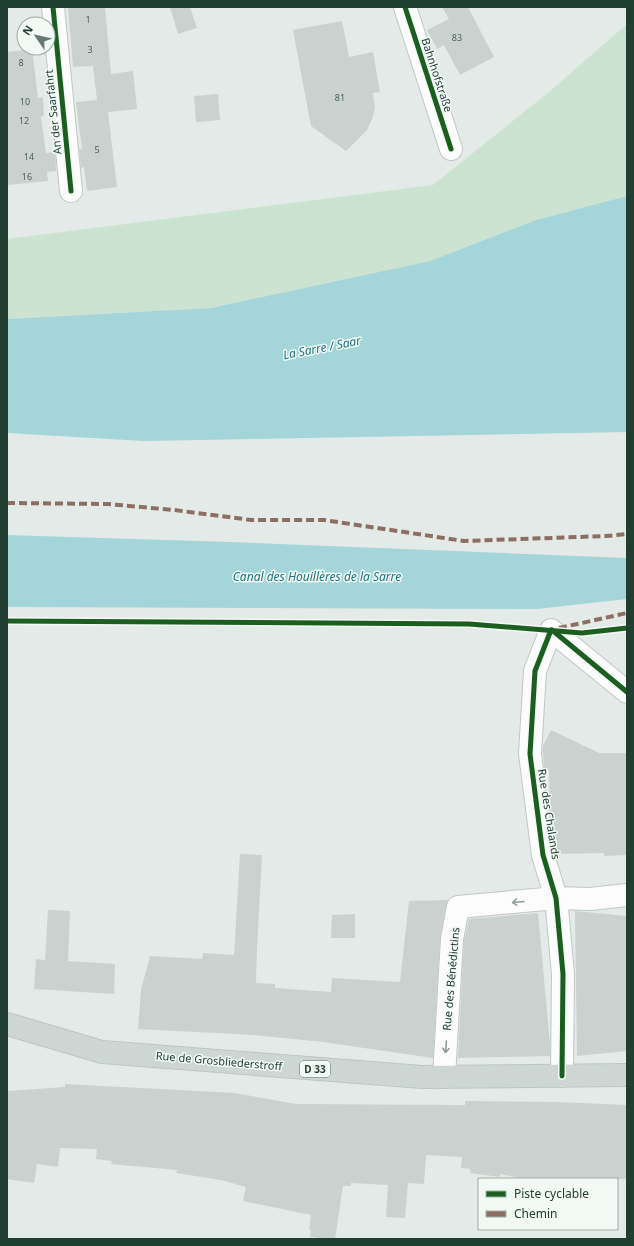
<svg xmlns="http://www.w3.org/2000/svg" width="634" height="1246" font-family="'Noto Sans',sans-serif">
	<rect width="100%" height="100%" fill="#e4eae7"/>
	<polygon fill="#cde3d2" points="627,24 627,196 536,220 430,261 211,308 7,319 7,239 433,185 549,92"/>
	<g fill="#a4d6d9">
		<polygon points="627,196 627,432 144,441 7,433 7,319 211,308 430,261 536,220"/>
		<polygon points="7,535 230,542 627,558 627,599 537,609 7,607"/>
	</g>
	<g fill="#cbd1ce">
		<polygon points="68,7 105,7 111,74 133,71 137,109 108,112 117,187 87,191 84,167 81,168 79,149 82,149 76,102 97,100 93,66 73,67"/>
		<polygon points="170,7 190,7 197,28 178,34"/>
		<polygon points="442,7 468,7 494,57 460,75 444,45 437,49 427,30 449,19"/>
		<polygon points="342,21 349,57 373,52 380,92 373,93 375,108 372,119 367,130 346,151 311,126 293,30"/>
		<polygon points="32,49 38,98 43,97 44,116 41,117 46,153 55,152 56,171 47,172 48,181 7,185 7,52"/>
		<polygon points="218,94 220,120 196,122 194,96"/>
		<polygon points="551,730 599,753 627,753 627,855 604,856 604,853 556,854 550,813 549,770 544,768 543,754 543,746"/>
		<polygon points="240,854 262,855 257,948 256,983 275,984 275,988 331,992 332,978 400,982 409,901 448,900 446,905 440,938 433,1058 323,1042 254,1035 138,1029 141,990 150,956 202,959 203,953 234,955"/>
		<polygon points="48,910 70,911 68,961 115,964 114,994 34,989 36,959 45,960"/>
		<polygon points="575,911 627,916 627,1051 577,1056"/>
		<polygon points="538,913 550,1044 550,1056 458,1058 464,941 469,919"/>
		<polygon points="355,914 355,938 331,938 332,915"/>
		<polygon points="65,1084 235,1093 296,1104 465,1105 465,1101 557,1102 627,1105 627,1179 525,1179 500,1174 500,1177 470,1173 471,1169 461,1168 462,1157 426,1155 424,1184 408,1183 405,1218 386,1217 388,1185 351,1183 351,1186 343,1186 335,1239 330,1239 310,1237 311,1230 309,1230 311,1215 243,1201 246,1187 221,1180 176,1173 177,1170 111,1164 112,1161 96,1159 97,1149 60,1148 58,1167 37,1164 34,1183 7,1179 7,1091 65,1087"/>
	</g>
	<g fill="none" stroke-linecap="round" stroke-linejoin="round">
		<defs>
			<g id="street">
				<polyline points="53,7 71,191"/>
				<polyline points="405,7 451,149"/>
				<polyline points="562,1076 563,974 556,898 543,855 530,754 535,671 551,630 627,692"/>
				<polyline points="444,1077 452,939 458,907 556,898 590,899 627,895"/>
			</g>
			<polyline id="primary" points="7,1024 102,1052 422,1077 627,1075"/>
		</defs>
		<use href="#street" stroke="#c1c7c4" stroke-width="24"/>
		<use href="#primary" stroke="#bcc6c2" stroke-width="24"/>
		<use href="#street" stroke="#fbfcfb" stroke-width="22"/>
		<use href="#primary" stroke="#cdd6d3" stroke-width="22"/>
		<g stroke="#8d6e63" stroke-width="4" stroke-dasharray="8 4" stroke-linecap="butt">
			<polyline points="7,503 108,504 174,510 251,520 324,520 464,541 606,536 627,534"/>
			<polyline points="559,628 627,613"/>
		</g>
		<defs>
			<g id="cycleway">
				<polyline points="53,7 71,191"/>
				<polyline points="405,7 451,149"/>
				<polyline points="7,621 469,624 582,633 627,628"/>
				<polyline points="551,630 535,671 530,754 543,855 556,898 563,974 562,1076"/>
				<polyline points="552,630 627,692"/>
			</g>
		</defs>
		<use href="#cycleway" stroke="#f2f9f5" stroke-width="8"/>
		<use href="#cycleway" stroke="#1b5e20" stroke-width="5"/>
	</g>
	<defs><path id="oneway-shaft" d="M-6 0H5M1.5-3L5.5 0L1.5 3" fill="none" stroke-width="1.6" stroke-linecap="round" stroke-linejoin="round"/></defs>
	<g stroke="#8e9d97">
		<use href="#oneway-shaft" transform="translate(518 902) rotate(175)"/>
		<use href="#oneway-shaft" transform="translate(446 1047) rotate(94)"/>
	</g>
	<g text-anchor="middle" stroke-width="3" stroke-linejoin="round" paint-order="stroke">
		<g font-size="9" fill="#4c645a">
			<text x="88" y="23">1</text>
			<text x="457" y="41">83</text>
			<text x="90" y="53">3</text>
			<text x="21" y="66">8</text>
			<text x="340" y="101">81</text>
			<text x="25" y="105">10</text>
			<text x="24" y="124">12</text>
			<text x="97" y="153">5</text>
			<text x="29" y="160">14</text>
			<text x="27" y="180">16</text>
		</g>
		<rect fill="#f2f9f5" stroke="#60766d" stroke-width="1" x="300" y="1061" width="30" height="16" rx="3"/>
		<g font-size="10" font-weight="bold" fill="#213e33">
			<text x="315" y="1073">D 33</text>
		</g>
		<g font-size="11" fill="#213e33" stroke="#f2f9f5">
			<text transform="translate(437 75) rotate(72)" y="4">Bahnhofstraße</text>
			<text transform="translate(53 112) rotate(-96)" y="4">An der Saarfahrt</text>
			<text transform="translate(549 814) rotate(81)" y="4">Rue des Chalands</text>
			<text transform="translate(451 979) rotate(-85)" y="4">Rue des Bénédictins</text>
			<text transform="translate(219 1061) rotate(5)" y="4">Rue de Grosbliederstroff</text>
		</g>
		<g font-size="12" font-style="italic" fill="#1a747c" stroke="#f2f9f5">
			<text transform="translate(322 348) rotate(-11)" y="4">La Sarre / Saar</text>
			<text x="317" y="581">Canal des Houillères de la Sarre</text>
		</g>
	</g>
	<rect width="634" height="1246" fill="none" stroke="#213e33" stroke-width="16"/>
	<rect x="478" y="1178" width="140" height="52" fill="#f2f9f5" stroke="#9eaea7"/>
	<rect x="486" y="1191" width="20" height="6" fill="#1b5e20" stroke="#9eaea7"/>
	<text x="514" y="1198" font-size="12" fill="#213e33">Piste cyclable</text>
	<rect x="486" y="1211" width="20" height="6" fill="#8d6e63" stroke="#9eaea7"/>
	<text x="514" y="1218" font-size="12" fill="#213e33">Chemin</text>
	<g transform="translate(36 36) rotate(304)"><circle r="19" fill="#f2f9f5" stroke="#9eaea7"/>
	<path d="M0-3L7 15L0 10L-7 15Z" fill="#657a72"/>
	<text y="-6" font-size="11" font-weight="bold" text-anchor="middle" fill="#213e33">N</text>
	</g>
</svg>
